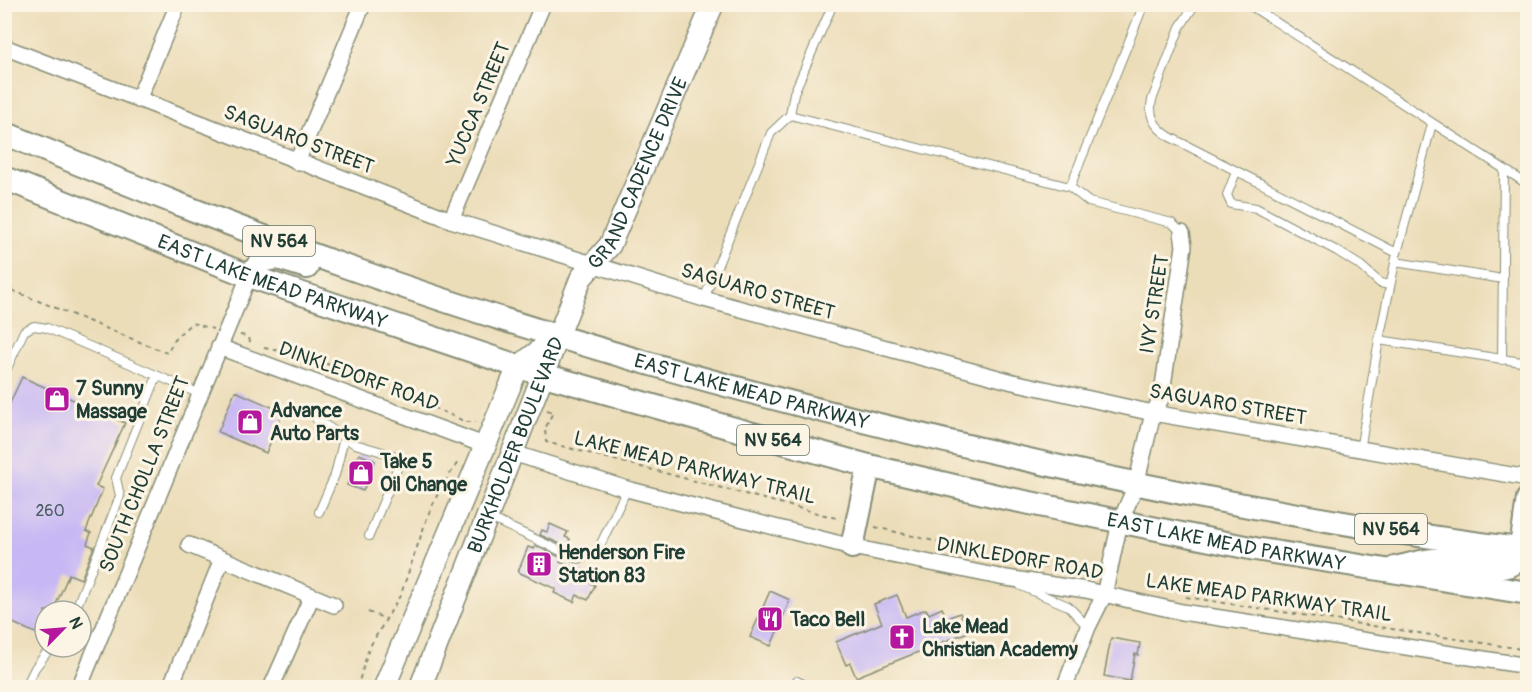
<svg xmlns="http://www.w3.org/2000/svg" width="1532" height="692" font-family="Pangolin,sans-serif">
	<rect width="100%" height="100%" fill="#fcf5e5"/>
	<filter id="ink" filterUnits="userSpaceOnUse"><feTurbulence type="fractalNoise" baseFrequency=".0167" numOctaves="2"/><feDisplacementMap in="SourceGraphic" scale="12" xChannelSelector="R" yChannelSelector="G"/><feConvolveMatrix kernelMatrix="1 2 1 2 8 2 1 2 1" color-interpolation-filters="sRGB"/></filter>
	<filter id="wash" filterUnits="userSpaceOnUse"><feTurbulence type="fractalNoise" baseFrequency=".008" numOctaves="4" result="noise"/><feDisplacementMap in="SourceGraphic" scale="24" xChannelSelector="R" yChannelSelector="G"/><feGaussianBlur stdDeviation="1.35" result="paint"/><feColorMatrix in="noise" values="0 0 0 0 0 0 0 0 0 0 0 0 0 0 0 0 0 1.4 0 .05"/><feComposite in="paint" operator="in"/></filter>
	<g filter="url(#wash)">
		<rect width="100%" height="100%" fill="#ecddb9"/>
		<g id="blocks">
			<g fill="#c7b7f4">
				<polygon points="22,377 125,423 96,486 103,489 86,531 91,533 87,544 94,547 81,579 69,574 53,611 45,611 45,628 42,636 4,619 4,416"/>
				<polygon points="235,391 283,412 266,453 218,432"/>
				<polygon points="359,454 375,461 363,491 347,485"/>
				<polygon points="550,524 568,532 565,537 570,539 567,547 540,535 542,530 547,532"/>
				<polygon points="536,546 562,558 560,562 586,573 583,580 595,585 588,600 577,595 574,602 554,593 556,589 518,572 528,547 534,549"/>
				<polygon points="770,591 790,600 771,646 750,637"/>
				<polygon points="897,595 906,617 926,609 929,614 942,608 947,618 960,613 968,632 856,677 850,663 846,665 836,642 882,623 874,604"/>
				<polygon points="1111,638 1140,643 1138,655 1135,654 1130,681 1104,676"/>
			</g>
		</g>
	</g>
	<g filter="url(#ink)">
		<use href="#blocks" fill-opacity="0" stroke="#868d76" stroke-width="1.5"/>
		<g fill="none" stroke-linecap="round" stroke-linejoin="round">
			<defs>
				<g id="lane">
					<path d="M1195 4 1180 27 1152 100C1148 118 1156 128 1170 137L1397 253 1432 124"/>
					<polyline points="1248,4 1504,169"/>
					<polyline points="790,115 1070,187 1089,202 1172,223 1182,233"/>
					<polyline points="1236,172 1227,195 1231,204 1256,208 1337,251 1361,266 1380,283 1390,285"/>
					<polyline points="1070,187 1144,4"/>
					<polyline points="1395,262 1503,279"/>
					<polyline points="704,299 771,133 790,115 794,93 833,4"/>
					<polyline points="1379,340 1396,258"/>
					<polyline points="1502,360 1504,169 1524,182"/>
					<polyline points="4,375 24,331 34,326 47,328 200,394"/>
					<polyline points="317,420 355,444 393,455 397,461 397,469 369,536"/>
					<polyline points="1360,450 1379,340 1528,363"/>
					<polyline points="319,512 335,475 344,438"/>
					<polyline points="488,517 578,559 596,554 627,489"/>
					<polyline points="1021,586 1068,606 1088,627"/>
					<polyline points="75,611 120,496 116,478 157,376"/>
					<polyline points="797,681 812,688"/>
					<polyline points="25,688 35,668 51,647"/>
				</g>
				<g id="street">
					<polyline points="4,47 451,220 704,299 1013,382 1153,413 1528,478"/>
					<polyline points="138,100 178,4"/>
					<polyline points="297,162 363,4"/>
					<polyline points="451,220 543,4"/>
					<polyline points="219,347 484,445"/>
					<polyline points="513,453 627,489 852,547 1000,577 1086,590 1182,612 1528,666"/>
					<polyline points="189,545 334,605"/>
					<polyline points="79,688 249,276"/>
					<polyline points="170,688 222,559"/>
					<polyline points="271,688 312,596"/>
					<polyline points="1064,688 1088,627 1104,595 1120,522 1136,485 1153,413 1161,399 1184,246 1182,233"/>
				</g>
				<g id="secondary">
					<polyline points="384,688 518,367 557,337"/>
					<path id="s1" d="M420 688 581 278 610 245 713 4"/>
				</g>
				<g id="primary">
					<path id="s2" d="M4 133C120 181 235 228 353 269 568 345 789 406 1011 456 1181 495 1354 529 1528 550"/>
					<path id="s3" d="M4 178 249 276 544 375 724 426 869 466 1005 498 1255 549 1528 593"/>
					<polyline points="249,276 263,260 278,258 307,267"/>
					<polyline points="852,547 869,466"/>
					<path d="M1395 568C1430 559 1437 557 1473 563 1484 564 1505 572 1514 562 1523 553 1525 513 1528 499"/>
				</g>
			</defs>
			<use href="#lane" stroke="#868d76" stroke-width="10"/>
			<use href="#street" stroke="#868d76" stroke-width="18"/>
			<use href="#secondary" stroke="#868d76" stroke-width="24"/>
			<use href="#primary" stroke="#868d76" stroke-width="26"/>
			<g stroke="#868d76" stroke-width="2" stroke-dasharray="4.5 4.5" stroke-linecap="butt">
				<polyline points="4,287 167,353 176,337 192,323 213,329"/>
				<polyline points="240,335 246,336 251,343"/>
				<path d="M264 348C335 360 401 393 466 422H476"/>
				<polyline points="547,410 553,412 545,429 546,442 840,519"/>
				<polyline points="875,527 1047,568"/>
				<polyline points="1186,597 1528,650"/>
				<polyline points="368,612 386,619"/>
				<polyline points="357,688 369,648 401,594 428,515 440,489 458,462"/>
			</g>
			<use href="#lane" stroke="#fff" stroke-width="8"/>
			<use href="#street" stroke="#fff" stroke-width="15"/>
			<use href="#secondary" stroke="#fff" stroke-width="21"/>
			<use href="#primary" stroke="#fff" stroke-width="22"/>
		</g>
	</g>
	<defs>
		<symbol id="shop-square" viewBox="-11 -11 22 22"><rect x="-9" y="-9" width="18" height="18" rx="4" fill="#b5179e" stroke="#fcf5e5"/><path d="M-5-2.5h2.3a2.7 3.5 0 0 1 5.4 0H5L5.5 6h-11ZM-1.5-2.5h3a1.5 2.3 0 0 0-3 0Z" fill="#fff"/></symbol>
		<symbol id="building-square" viewBox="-11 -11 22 22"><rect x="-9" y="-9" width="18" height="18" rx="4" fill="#b5179e" stroke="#fcf5e5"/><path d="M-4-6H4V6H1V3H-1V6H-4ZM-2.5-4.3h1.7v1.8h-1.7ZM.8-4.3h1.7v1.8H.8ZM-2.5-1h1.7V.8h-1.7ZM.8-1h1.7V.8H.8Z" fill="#fff"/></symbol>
		<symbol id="restaurant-square" viewBox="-11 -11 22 22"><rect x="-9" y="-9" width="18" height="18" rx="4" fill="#b5179e" stroke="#fcf5e5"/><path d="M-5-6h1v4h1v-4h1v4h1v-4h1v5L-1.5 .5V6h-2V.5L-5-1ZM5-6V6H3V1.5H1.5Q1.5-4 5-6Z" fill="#fff"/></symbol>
		<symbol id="church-square" viewBox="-11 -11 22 22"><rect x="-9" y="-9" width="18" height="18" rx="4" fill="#b5179e" stroke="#fcf5e5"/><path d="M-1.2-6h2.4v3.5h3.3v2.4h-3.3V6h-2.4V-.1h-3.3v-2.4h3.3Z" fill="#fff"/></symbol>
	</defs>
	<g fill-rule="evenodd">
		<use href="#shop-square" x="42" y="384" width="30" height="30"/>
		<use href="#shop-square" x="235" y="407" width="30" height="30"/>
		<use href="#shop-square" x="346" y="458" width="30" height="30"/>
		<use href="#building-square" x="524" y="549" width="30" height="30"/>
		<use href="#restaurant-square" x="755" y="604" width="30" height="30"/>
		<use href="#church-square" x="887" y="622" width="30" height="30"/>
	</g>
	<g text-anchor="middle" stroke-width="6" stroke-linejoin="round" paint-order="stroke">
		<g font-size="16" fill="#495c64">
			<text x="50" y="516">260</text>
		</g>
		<g fill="#fcf5e5" stroke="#617469" stroke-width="1.5">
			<rect x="243" y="226" width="72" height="30" rx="4.5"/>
			<rect x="737" y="425" width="72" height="30" rx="4.5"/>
			<rect x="1355" y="514" width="72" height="30" rx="4.5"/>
		</g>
		<g font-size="18" font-weight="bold" fill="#1f3d34">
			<text x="279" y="247">NV 564</text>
			<text x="773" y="446">NV 564</text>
			<text x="1391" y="535">NV 564</text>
		</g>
		<g font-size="20" fill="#1f3d34" stroke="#fcf5e5">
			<text transform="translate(478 104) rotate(-67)" y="7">YUCCA STREET</text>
			<text transform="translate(299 139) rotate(21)" y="7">SAGUARO STREET</text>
			<text dy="7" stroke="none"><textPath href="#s1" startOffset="561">GRAND CADENCE DRIVE</textPath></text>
			<text dy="7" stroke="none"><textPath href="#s3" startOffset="288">EAST LAKE MEAD PARKWAY</textPath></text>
			<text transform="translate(758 291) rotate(16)" y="7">SAGUARO STREET</text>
			<text transform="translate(1154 304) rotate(-81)" y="7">IVY STREET</text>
			<text transform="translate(359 376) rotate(20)" y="7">DINKLEDORF ROAD</text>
			<text dy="7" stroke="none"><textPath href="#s2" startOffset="792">EAST LAKE MEAD PARKWAY</textPath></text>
			<text transform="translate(1228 404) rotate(10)" y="7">SAGUARO STREET</text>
			<text dy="7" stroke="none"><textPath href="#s1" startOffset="261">BURKHOLDER BOULEVARD</textPath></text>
			<text transform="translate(695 467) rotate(14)" y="7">LAKE MEAD PARKWAY TRAIL</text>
			<text transform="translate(144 474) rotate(-68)" y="7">SOUTH CHOLLA STREET</text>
			<text dy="7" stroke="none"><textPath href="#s3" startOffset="1278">EAST LAKE MEAD PARKWAY</textPath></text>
			<text transform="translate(1020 558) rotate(10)" y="7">DINKLEDORF ROAD</text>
			<text transform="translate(1269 597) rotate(8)" y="7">LAKE MEAD PARKWAY TRAIL</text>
		</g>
		<g font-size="20" font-weight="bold" fill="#1f3d34" stroke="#fcf5e5" text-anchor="start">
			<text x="76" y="395">7 Sunny<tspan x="76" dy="23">Massage</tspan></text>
			<text x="270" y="417">Advance<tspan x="270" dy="23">Auto Parts</tspan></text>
			<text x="380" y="468">Take 5<tspan x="380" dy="23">Oil Change</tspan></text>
			<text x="558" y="559">Henderson Fire<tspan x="558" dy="23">Station 83</tspan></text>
			<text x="790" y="626">Taco Bell</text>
			<text x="922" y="633">Lake Mead<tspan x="922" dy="23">Christian Academy</tspan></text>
		</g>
	</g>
	<rect width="1532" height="692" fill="none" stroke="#fcf5e5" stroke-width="24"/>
	<g transform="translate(63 629) rotate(65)"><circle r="28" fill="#fcf5e5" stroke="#a4ab9e" stroke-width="1.5"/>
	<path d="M0-4.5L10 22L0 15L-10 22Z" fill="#b5179e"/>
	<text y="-9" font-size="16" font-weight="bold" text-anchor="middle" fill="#1f3d34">N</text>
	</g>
</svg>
